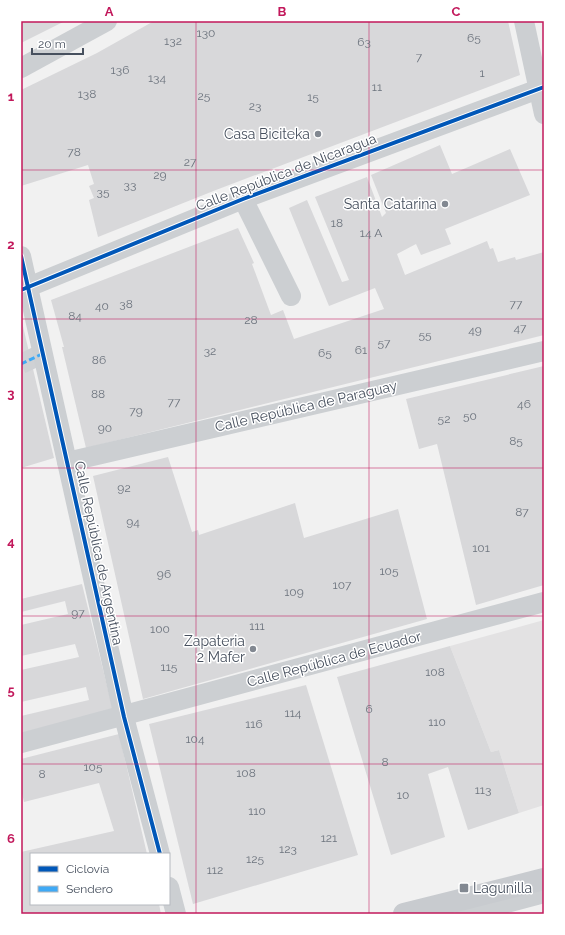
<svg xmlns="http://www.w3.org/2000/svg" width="565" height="935" font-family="Raleway,sans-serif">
	<rect width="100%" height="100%" fill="#f1f1f1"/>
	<polygon fill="#e3e2e3" points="544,620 544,805 519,813 499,750 491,752 450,646"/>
	<g fill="#d8d8da">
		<polygon points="21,21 65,21 21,43"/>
		<polygon points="154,21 508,21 520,75 216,190 98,237 89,200 94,198 89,186 94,184 88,165 21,186 21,90 97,53"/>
		<polygon points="440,145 452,174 510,149 530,195 445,229 451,244 421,255 416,244 397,254 405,275 487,241 490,249 493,248 498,262 515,257 516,260 544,252 544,335 86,448 62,347 64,347 51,300 238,228 254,263 252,264 271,315 283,310 294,339 384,309 375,288 329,306 289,208 307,200 342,282 349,280 315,197 367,177 382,217 386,213 371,175"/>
		<polygon points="21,318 54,458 21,468"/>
		<polygon points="544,366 544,585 476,605 437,444 419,449 406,399"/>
		<polygon points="168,457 192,532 198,530 199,535 295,503 304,538 398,509 427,619 143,699 93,476"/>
		<polygon points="82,584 113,710 21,733 21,716 89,700 86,687 21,702 21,670 79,657 75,644 21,656 21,625 68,614 65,601 21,612 21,599"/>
		<polygon points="450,646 491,752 499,750 519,813 468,830 448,767 428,774 445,837 391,855 337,677"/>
		<polygon points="306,685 358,855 193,904 149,724"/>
		<polygon points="119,734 147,854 31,854 31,904 159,904 161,914 21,914 21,852 114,831 99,783 24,802 21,789 21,759"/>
	</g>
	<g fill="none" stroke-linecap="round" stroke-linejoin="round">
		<polyline stroke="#cfd1d4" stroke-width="20" stroke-dasharray="20 10" stroke-linecap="butt" points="21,364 44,353"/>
		<g stroke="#cccfd2" stroke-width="20">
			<polyline points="524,21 544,114"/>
			<polyline points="21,68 107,21"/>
			<polyline points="243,199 291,296"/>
			<polyline points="21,256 124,717 160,854"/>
			<polyline points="21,290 243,199 544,87"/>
			<polyline points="67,462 544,351"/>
			<polyline points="21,743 544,602"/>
			<polyline points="169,887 176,914"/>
			<polyline points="465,914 544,893"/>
		</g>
		<polyline stroke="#c8cbcf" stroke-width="22" points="404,914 544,879"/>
		<polyline stroke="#3fa9f5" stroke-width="3" stroke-dasharray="6 3" stroke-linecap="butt" points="21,364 44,353"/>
		<defs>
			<g id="cycleway">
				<polyline points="21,256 124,717 160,854"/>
				<polyline points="21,290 243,199 544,87"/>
			</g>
		</defs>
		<use href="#cycleway" stroke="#fff" stroke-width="6"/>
		<use href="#cycleway" stroke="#0057b8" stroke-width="4"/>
	</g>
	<path fill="none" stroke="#c2185b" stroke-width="1" stroke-opacity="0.55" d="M196 21V914M369 21V914M21 170H544M21 319H544M21 468H544M21 616H544M21 764H544"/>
	<g fill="#828891" stroke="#fff" stroke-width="1.5">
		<circle cx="318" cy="134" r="4"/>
		<circle cx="445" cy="204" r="4"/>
		<circle cx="253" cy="649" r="4"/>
		<rect x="459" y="883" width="10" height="10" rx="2"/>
	</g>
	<g text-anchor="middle" stroke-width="3" stroke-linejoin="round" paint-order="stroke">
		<g font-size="12" fill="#6d747e">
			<text x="206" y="37">130</text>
			<text x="474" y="42">65</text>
			<text x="173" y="45">132</text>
			<text x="364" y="46">63</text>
			<text x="419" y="61">7</text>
			<text x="120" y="74">136</text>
			<text x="482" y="77">1</text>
			<text x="157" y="82">134</text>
			<text x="377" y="91">11</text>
			<text x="87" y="98">138</text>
			<text x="204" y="100">25</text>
			<text x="313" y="101">15</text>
			<text x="255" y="110">23</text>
			<text x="74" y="156">78</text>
			<text x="190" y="166">27</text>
			<text x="160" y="179">29</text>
			<text x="130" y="189">33</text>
			<text x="103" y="196">35</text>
			<text x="337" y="227">18</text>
			<text x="371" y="237">14 A</text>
			<text x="126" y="308">38</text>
			<text x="516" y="308">77</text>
			<text x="102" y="310">40</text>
			<text x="75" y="320">84</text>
			<text x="251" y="324">28</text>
			<text x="520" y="332">47</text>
			<text x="475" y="334">49</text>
			<text x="425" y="339">55</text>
			<text x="384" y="347">57</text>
			<text x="361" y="354">61</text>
			<text x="210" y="355">32</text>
			<text x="325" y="357">65</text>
			<text x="99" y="364">86</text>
			<text x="98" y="398">88</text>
			<text x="174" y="406">77</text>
			<text x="524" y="408">46</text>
			<text x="136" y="415">79</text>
			<text x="470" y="420">50</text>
			<text x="444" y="423">52</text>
			<text x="105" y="432">90</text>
			<text x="516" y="445">85</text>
			<text x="124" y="492">92</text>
			<text x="522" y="516">87</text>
			<text x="133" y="526">94</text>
			<text x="481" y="552">101</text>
			<text x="389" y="575">105</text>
			<text x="164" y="578">96</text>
			<text x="342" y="589">107</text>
			<text x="294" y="596">109</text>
			<text x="78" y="617">97</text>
			<text x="257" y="630">111</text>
			<text x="160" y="633">100</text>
			<text x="169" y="671">115</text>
			<text x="435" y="676">108</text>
			<text x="369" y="713">6</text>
			<text x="293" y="717">114</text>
			<text x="437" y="726">110</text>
			<text x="254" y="728">116</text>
			<text x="195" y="743">104</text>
			<text x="385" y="766">8</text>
			<text x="93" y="771">105</text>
			<text x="246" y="777">108</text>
			<text x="42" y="778">8</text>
			<text x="483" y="794">113</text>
			<text x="403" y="799">10</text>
			<text x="257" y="815">110</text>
			<text x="329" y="842">121</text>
			<text x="288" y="853">123</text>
			<text x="255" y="863">125</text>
			<text x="215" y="874">112</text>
		</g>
		<g font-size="14" fill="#47505e" stroke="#fff" text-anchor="end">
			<text x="310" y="139">Casa Biciteka</text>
			<text x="437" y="209">Santa Catarina</text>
			<text x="245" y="646">Zapateria<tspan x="245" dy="16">2 Mafer</tspan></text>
			<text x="473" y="893" text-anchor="start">Lagunilla</text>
		</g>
		<g font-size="14" fill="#47505e" stroke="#fff">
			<text transform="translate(286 172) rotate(-21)" y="5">Calle República de Nicaragua</text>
			<text transform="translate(306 406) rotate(-13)" y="5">Calle República de Paraguay</text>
			<text transform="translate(99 553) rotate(78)" y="5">Calle República de Argentina</text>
			<text transform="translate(334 659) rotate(-15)" y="5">Calle República de Ecuador</text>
		</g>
	</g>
	<rect width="565" height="935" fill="none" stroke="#ffffff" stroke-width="44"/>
	<rect x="30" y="853" width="140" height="52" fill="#ffffff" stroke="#b5b9bf"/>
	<rect x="38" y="866" width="20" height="6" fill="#0057b8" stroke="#b5b9bf"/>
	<text x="66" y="873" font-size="12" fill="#47505e">Ciclovía</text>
	<rect x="38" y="886" width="20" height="6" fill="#3fa9f5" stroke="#b5b9bf"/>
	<text x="66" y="893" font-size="12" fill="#47505e">Sendero</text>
	<path d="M32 48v6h51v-6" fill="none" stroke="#47505e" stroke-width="2"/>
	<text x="38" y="48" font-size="12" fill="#47505e" stroke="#ffffff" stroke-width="3" paint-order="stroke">20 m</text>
	<rect x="22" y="22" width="521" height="891" fill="none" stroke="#c2185b" stroke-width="1.5"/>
	<g font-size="13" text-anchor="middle" font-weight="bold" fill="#c2185b">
		<text x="109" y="16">A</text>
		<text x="282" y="16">B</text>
		<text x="456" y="16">C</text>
		<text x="11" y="101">1</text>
		<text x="11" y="249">2</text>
		<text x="11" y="398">3</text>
		<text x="11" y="546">4</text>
		<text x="11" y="695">5</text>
		<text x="11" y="843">6</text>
	</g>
</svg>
